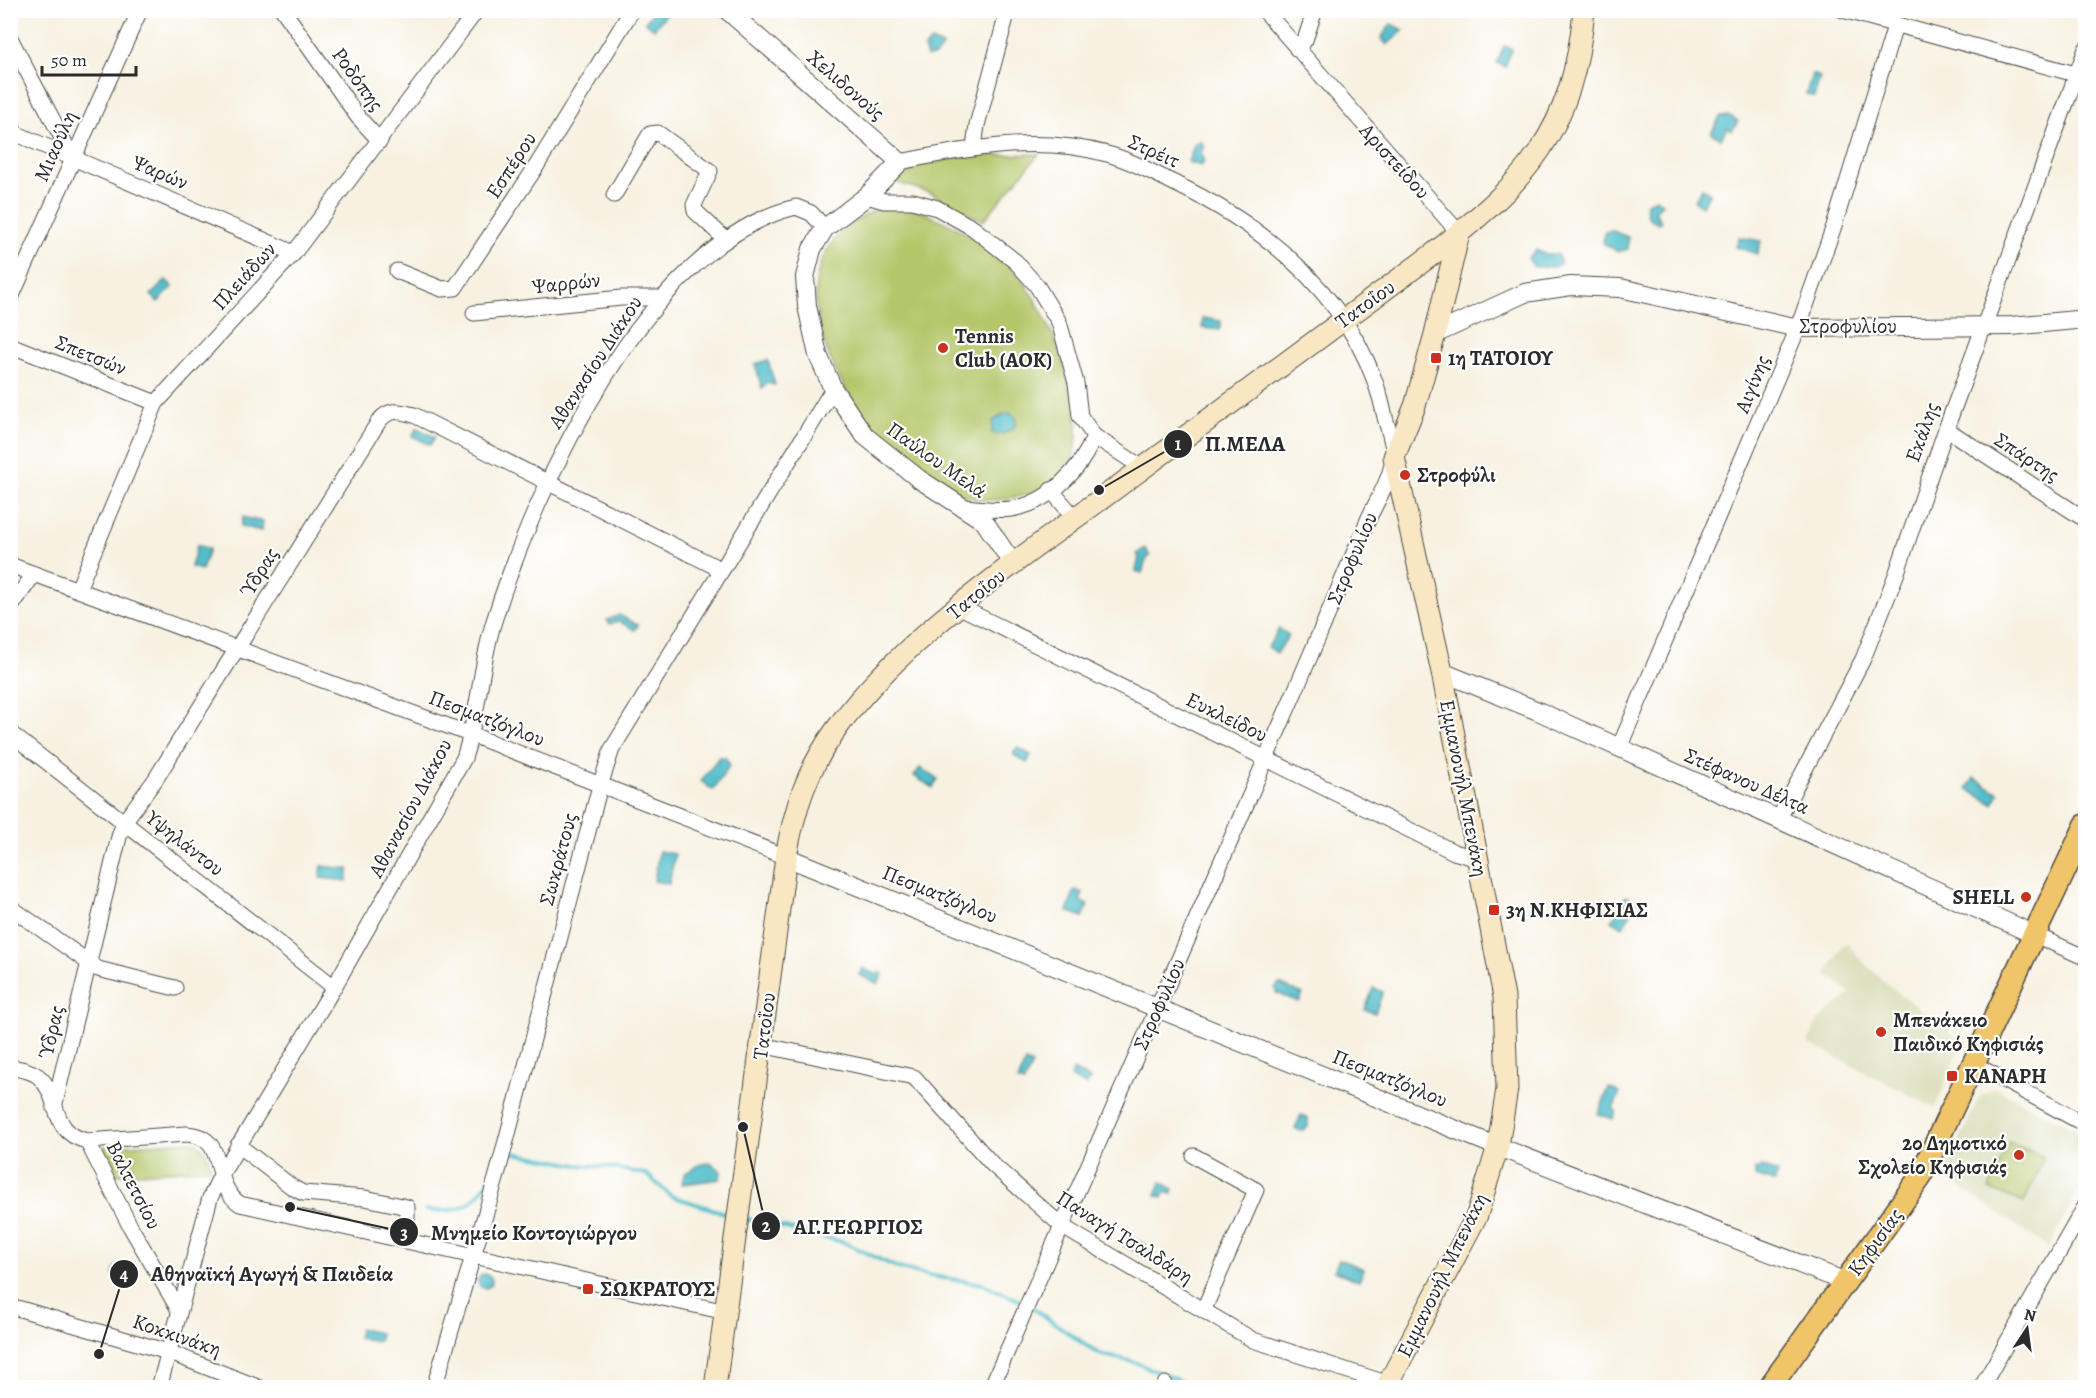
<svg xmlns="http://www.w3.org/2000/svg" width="2096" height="1398" font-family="Alegreya,serif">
	<rect width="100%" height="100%" fill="#fff"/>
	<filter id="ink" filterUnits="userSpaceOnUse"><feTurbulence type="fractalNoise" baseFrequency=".0167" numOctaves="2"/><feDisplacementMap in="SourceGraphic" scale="12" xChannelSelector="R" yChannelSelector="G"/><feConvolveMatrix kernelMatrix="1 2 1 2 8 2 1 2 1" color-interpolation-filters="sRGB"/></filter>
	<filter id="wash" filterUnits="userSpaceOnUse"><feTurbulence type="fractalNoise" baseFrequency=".008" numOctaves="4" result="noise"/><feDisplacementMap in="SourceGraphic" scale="24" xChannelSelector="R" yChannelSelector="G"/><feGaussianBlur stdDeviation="1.35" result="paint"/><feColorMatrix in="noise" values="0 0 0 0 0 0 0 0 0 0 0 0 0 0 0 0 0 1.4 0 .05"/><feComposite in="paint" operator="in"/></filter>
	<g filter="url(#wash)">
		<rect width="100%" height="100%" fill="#f7f1e1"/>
		<g fill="#dcdebc">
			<polygon points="1848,944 1864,963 1888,985 1962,1042 1935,1108 1808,1043 1817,1022 1851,993 1826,974 1843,945"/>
			<polygon points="1995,1088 2085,1134 2085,1178 2049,1248 1943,1175 1980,1096"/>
		</g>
		<g fill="#b4c669" stroke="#70784a" stroke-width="1.5">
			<polygon points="1039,154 983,221 931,193 895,182 920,165 965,156"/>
			<path d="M899 204C942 218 987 239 1018 275 1048 310 1095 420 1070 464 1059 483 1030 496 1009 498 993 501 976 501 961 494 927 479 884 444 863 415 824 364 786 271 850 225 866 213 879 207 899 204Z"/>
			<path d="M192 1141C204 1145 209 1155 211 1168L111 1175 98 1147Z"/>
			<polygon points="2009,1142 2044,1157 2024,1203 1989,1189"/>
		</g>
		<g fill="#51beca" stroke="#3e747a" stroke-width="1.5">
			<polygon points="655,10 669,11 654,29 645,22"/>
			<polygon points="1391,24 1404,30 1387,45 1381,38"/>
			<polygon points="931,41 943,46 935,56 927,57 924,48"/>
			<polygon points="1504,46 1512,49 1505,67 1497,63"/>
			<polygon points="1812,74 1820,77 1814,97 1806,94"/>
			<polygon points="1730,116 1738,121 1732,131 1727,128 1721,139 1711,133 1720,117"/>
			<polygon points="1195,143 1201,142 1204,146 1201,153 1204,162 1201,166 1188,162"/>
			<polygon points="1702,188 1710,193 1702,206 1694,201"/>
			<path d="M1656 198 1662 203 1655 212 1661 221 1658 223C1648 221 1645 212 1647 203Z"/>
			<polygon points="1610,230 1628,237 1628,249 1618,252 1603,243 1604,233"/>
			<polygon points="1739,237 1761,241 1757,254 1736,247"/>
			<polygon points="1536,250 1545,254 1558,254 1561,263 1555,267 1534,267 1528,258"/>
			<polygon points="166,280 173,287 158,302 151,295"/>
			<polygon points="1203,318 1221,321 1220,330 1202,328"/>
			<polygon points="768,360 775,385 767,383 762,389 755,364"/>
			<polygon points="1010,413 1016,418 1015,427 1001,435 992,433 993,421 1004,414"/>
			<polygon points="417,428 435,437 430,445 412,436"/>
			<polygon points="243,517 263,522 261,531 241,526"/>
			<polygon points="197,545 209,549 202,570 191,567"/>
			<polygon points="1145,548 1150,556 1146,560 1142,573 1136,571 1139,557 1137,554"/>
			<polygon points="619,615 638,625 635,630 618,621 610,624 607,620"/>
			<polygon points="1279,629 1289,635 1277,653 1268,647"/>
			<polygon points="1018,748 1031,755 1027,763 1014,755 1014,751"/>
			<polygon points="719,757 725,757 730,765 713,790 701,781"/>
			<polygon points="920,768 938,779 933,788 914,776"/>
			<polygon points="1974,778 1999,793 1993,804 1967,789"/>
			<polygon points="659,851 675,854 669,884 654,881"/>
			<polygon points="322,866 349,869 347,881 320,878"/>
			<polygon points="1075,890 1083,893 1080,901 1088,905 1083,917 1067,911"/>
			<polygon points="1626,896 1637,902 1623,927 1612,920"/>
			<polygon points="862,968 878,975 880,972 883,974 878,984 859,975"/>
			<polygon points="1279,984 1303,994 1299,1002 1276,993 1275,988"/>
			<polygon points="1373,988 1383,992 1375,1013 1365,1010"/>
			<polygon points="1025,1062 1032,1065 1024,1083 1018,1081"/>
			<polygon points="1073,1070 1090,1079 1087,1086 1070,1077"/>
			<polygon points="1609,1088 1620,1093 1613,1109 1616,1111 1613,1119 1598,1114"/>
			<polygon points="1301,1115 1308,1118 1308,1126 1302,1131 1295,1129"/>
			<polygon points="712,1163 721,1171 720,1179 682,1184 684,1174 701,1164"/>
			<polygon points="1761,1167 1778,1173 1774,1182 1755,1176 1755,1169"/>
			<polygon points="1161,1182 1174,1189 1172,1194 1165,1192 1162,1197 1156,1195"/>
			<polygon points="1128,1236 1147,1246 1147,1251 1142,1255 1123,1245"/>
			<polygon points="1339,1259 1364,1269 1359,1281 1334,1271"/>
			<polygon points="116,1266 133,1272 131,1280 113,1275"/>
			<circle cx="485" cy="1281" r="7"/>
			<polygon points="360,1329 380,1333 379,1341 358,1338"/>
		</g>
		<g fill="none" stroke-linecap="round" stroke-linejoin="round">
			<g stroke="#51beca" stroke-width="4">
				<polyline points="509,1152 577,1165 607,1167 646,1174 671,1196 731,1215"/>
				<path d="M426 1210C460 1213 471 1208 489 1180"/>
				<polyline points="744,1218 843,1242 898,1268 931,1276 983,1284 1025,1303"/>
				<polyline points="1031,1307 1099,1354 1134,1362 1197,1388"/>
			</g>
		</g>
	</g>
	<g filter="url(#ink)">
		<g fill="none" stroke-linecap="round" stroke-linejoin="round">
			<defs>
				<g id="minor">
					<polyline points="283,10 358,117 380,141"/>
					<polyline points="1264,10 1459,233"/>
					<polyline points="1843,10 2086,77"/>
					<polyline points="10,38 72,157"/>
					<polyline points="1297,49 1305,40 1315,10"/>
					<polyline points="10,131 294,253"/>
					<polyline points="974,147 977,125 1008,10"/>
					<path d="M900 162C967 148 1039 135 1107 154 1131 160 1153 173 1176 184 1274 231 1362 307 1385 417 1388 430 1395 446 1393 458 1391 479 1376 502 1368 520 1345 574 1322 628 1299 682 1198 918 1094 1152 991 1388"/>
					<polyline points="614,195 650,134 658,133 710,171 694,205 695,211 725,239"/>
					<polyline points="867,196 884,201 913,201 937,208 973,228 1016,262 1037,286 1059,322 1076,383 1080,416 1094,436 1143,468"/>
					<polyline points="397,271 442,289 455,288 534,170 632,10"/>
					<polyline points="10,300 140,10"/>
					<polyline points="474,313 621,298 662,298"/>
					<polyline points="10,345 156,403"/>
					<polyline points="1946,429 2086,520"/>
					<polyline points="1051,490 1075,518"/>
					<path d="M964 507C979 508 996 511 1011 509 1048 504 1082 469 1094 436"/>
					<polyline points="10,565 472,735 786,857"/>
					<polyline points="78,589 156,403 294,253 477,10"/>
					<polyline points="960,607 1454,852 1478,859"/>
					<polyline points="10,608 34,574"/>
					<polyline points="10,733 334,987"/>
					<polyline points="1619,748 1798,328 1834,226 1895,26"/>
					<polyline points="1778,820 1863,659 1896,575 1946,429 2086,49"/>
					<polyline points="10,907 98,969 175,988"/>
					<polyline points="2033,934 2086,958"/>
					<polyline points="761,1045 914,1077 993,1165 1063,1227 1253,1340 1401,1388"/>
					<polyline points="1972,1063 2086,1125"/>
					<path d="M10 1067C20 1069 30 1070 38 1076 62 1096 48 1132 87 1141L186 1134C230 1136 209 1183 240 1204L726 1312"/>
					<path d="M54 1107 119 837 124 822 155 780 379 421C390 408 398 411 414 415L722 570"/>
					<polyline points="87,1141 130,1226 179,1310"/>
					<polyline points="238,1145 292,1187 303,1193 365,1198 407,1207 407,1241"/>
					<polyline points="1194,1156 1256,1190 1204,1309"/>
					<polyline points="10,1306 168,1352 260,1388"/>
					<path d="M159 1388 210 1198 221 1175 334 987 464 758C479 714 480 666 494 621 535 488 648 242 796 207L811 213 825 228"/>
					<polyline points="434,1388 497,1175 600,786 612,749 833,389"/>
					<polyline points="1164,1388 1165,1384"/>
					<polyline points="1981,1388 2086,1205"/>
				</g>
				<g id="tertiary">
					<polyline points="727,10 900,162 867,196 825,228 812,249 805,277 807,306 818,355 833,389 865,436 919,479 984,521 1013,564"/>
					<polyline points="1435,334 1525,293 1571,286 1620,288 1798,328 2011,326 2086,319"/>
					<polyline points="1442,672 1538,711 2033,934"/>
					<polyline points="786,857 1486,1142 1846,1282"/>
				</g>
				<g id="secondary">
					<path d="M715 1388 786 857C794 810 807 770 835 731 896 644 1011 565 1097 502 1209 419 1321 336 1433 254 1527 180 1573 133 1584 10"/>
					<polyline points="1386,1388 1477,1215 1498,1146 1507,1089 1504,997 1442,672 1394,457 1415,406 1435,334 1459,233"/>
				</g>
				<polyline id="primary" points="1769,1388 1919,1179 2086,825"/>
			</defs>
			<use href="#minor" stroke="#4a4946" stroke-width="17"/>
			<use href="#tertiary" stroke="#4a4946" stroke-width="20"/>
			<use href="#secondary" stroke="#4a4946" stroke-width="23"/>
			<use href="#primary" stroke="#4a4946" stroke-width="25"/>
			<use href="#minor" stroke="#fff" stroke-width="15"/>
			<use href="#tertiary" stroke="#fff" stroke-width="18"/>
			<use href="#secondary" stroke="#f9e7c3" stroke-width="21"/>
			<use href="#primary" stroke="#f0c469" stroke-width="22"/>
		</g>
	</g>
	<g fill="#c8321e" stroke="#fff" stroke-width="2">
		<circle cx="943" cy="348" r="6"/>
		<rect x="1430" y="352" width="12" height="12" rx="3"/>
		<circle cx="1405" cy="475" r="6"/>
		<circle cx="2026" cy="897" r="6"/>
		<rect x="1488" y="904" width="12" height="12" rx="3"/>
		<circle cx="1881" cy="1032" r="6"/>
		<rect x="1946" y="1070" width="12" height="12" rx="3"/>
		<circle cx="2019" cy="1155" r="6"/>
		<rect x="582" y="1283" width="12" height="12" rx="3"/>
	</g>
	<g text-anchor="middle" stroke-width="4.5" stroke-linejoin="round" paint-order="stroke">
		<g font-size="21" fill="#2b2b2b" stroke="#fff">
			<text transform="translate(358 79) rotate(54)" y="7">Ροδόπης</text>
			<text transform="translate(846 85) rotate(41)" y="7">Χελιδονούς</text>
			<text transform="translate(55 146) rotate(-66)" y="7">Μιαούλη</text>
			<text transform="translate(1154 151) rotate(24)" y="7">Στρέιτ</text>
			<text transform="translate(1395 161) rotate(48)" y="7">Αριστείδου</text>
			<text transform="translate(511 165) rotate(-57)" y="7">Εσπέρου</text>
			<text transform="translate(160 172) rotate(23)" y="7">Ψαρών</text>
			<text transform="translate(244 276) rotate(-48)" y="7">Πλειάδων</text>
			<text transform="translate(566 283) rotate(-6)" y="7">Ψαρρών</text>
			<text transform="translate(1365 304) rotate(-36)" y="7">Τατοΐου</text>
			<text x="1848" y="333">Στροφυλίου</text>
			<text transform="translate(91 355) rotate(22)" y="7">Σπετσών</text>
			<text transform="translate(595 362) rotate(-57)" y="7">Αθανασίου Διάκου</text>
			<text transform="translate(1752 384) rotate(-68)" y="7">Αιγίνης</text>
			<text transform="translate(1922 432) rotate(-70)" y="7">Εκάλης</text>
			<text transform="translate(2027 457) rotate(33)" y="7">Σπάρτης</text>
			<text transform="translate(937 460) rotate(35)" y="7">Παύλου Μελά</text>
			<text transform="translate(1352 558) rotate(-67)" y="7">Στροφυλίου</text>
			<text transform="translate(259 572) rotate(-58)" y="7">Ύδρας</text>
			<text transform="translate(976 594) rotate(-39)" y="7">Τατοΐου</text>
			<text transform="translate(1227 717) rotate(26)" y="7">Ευκλείδου</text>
			<text transform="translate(487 718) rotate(21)" y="7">Πεσματζόγλου</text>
			<text transform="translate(1747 781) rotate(24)" y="7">Στέφανου Δέλτα</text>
			<text transform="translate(1464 788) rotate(79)" y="7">Εμμανουήλ Μπενάκη</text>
			<text transform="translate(410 808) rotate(-62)" y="7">Αθανασίου Διάκου</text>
			<text transform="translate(185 843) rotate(38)" y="7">Υψηλάντου</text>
			<text transform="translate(558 859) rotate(-75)" y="7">Σωκράτους</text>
			<text transform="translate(940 894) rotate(22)" y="7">Πεσματζόγλου</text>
			<text transform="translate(1159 1004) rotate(-66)" y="7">Στροφυλίου</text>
			<text transform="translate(764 1026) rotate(-83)" y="7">Τατοΐου</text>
			<text transform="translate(51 1032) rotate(-77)" y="7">Ύδρας</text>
			<text transform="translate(1390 1078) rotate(22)" y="7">Πεσματζόγλου</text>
			<text transform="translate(134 1185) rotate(63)" y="7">Βαλτετσίου</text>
			<text transform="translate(1125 1237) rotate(32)" y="7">Παναγή Τσαλδάρη</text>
			<text transform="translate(1875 1242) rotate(-54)" y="7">Κηφισίας</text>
			<text transform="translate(1442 1275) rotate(-64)" y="7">Εμμανουήλ Μπενάκη</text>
			<text transform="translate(177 1335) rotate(19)" y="7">Κοκκινάκη</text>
		</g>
		<g font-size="21" font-weight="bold" fill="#2b2b2b" stroke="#fff" text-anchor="start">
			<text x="955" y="343">Tennis<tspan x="955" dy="24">Club (AOK)</tspan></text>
			<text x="1448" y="365">1η ΤΑΤΟΙΟΥ</text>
			<text x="1417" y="482">Στροφύλι</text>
			<text x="2014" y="904" text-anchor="end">SHELL</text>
			<text x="1506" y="917">3η Ν.ΚΗΦΙΣΙΑΣ</text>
			<text x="1893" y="1027">Μπενάκειο<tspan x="1893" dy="24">Παιδικό Κηφισιάς</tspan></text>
			<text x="1964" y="1083">ΚΑΝΑΡΗ</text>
			<text x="2007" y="1150" text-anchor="end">2ο Δημοτικό<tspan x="2007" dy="24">Σχολείο Κηφισιάς</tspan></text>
			<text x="600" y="1296">ΣΩΚΡΑΤΟΥΣ</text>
		</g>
	</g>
	<path fill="none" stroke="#2b2b2b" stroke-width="2" d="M1099 490L1178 444M743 1127L766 1226M290 1207L404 1232M99 1354L124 1274"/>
	<g fill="#2b2b2b" stroke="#fff" stroke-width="2">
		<circle cx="1099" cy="490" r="6"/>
		<circle cx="743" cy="1127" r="6"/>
		<circle cx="290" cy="1207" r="6"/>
		<circle cx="99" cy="1354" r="6"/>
		<circle cx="1178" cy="444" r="15"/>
		<circle cx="766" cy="1226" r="15"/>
		<circle cx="404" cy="1232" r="15"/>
		<circle cx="124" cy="1274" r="15"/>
	</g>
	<g font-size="18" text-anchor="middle" font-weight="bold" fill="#fff">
		<text x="1178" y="450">1</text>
		<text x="766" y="1232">2</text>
		<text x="404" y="1239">3</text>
		<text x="124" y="1280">4</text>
	</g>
	<g font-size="22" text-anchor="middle" font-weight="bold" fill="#2b2b2b" stroke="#fff" stroke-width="4.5" stroke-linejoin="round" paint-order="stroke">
		<text x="1245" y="451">Π.ΜΕΛΑ</text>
		<text x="858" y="1234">ΑΓ.ΓΕΩΡΓΙΟΣ</text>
		<text x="534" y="1240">Μνημείο Κοντογιώργου</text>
		<text x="272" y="1281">Αθηναϊκή Αγωγή &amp; Παιδεία</text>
	</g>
	<rect width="2096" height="1398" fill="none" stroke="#fff" stroke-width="36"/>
	<g transform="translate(2027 1329) rotate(13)" stroke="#ffffff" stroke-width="4.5" paint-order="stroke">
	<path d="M0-4.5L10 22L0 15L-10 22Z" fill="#2b2b2b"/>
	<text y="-9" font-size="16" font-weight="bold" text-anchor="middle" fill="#2b2b2b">N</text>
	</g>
	<path d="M42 66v9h94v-9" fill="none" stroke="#2b2b2b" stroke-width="3"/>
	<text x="51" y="66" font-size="18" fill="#2b2b2b" stroke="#ffffff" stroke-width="4.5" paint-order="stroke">50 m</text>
</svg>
